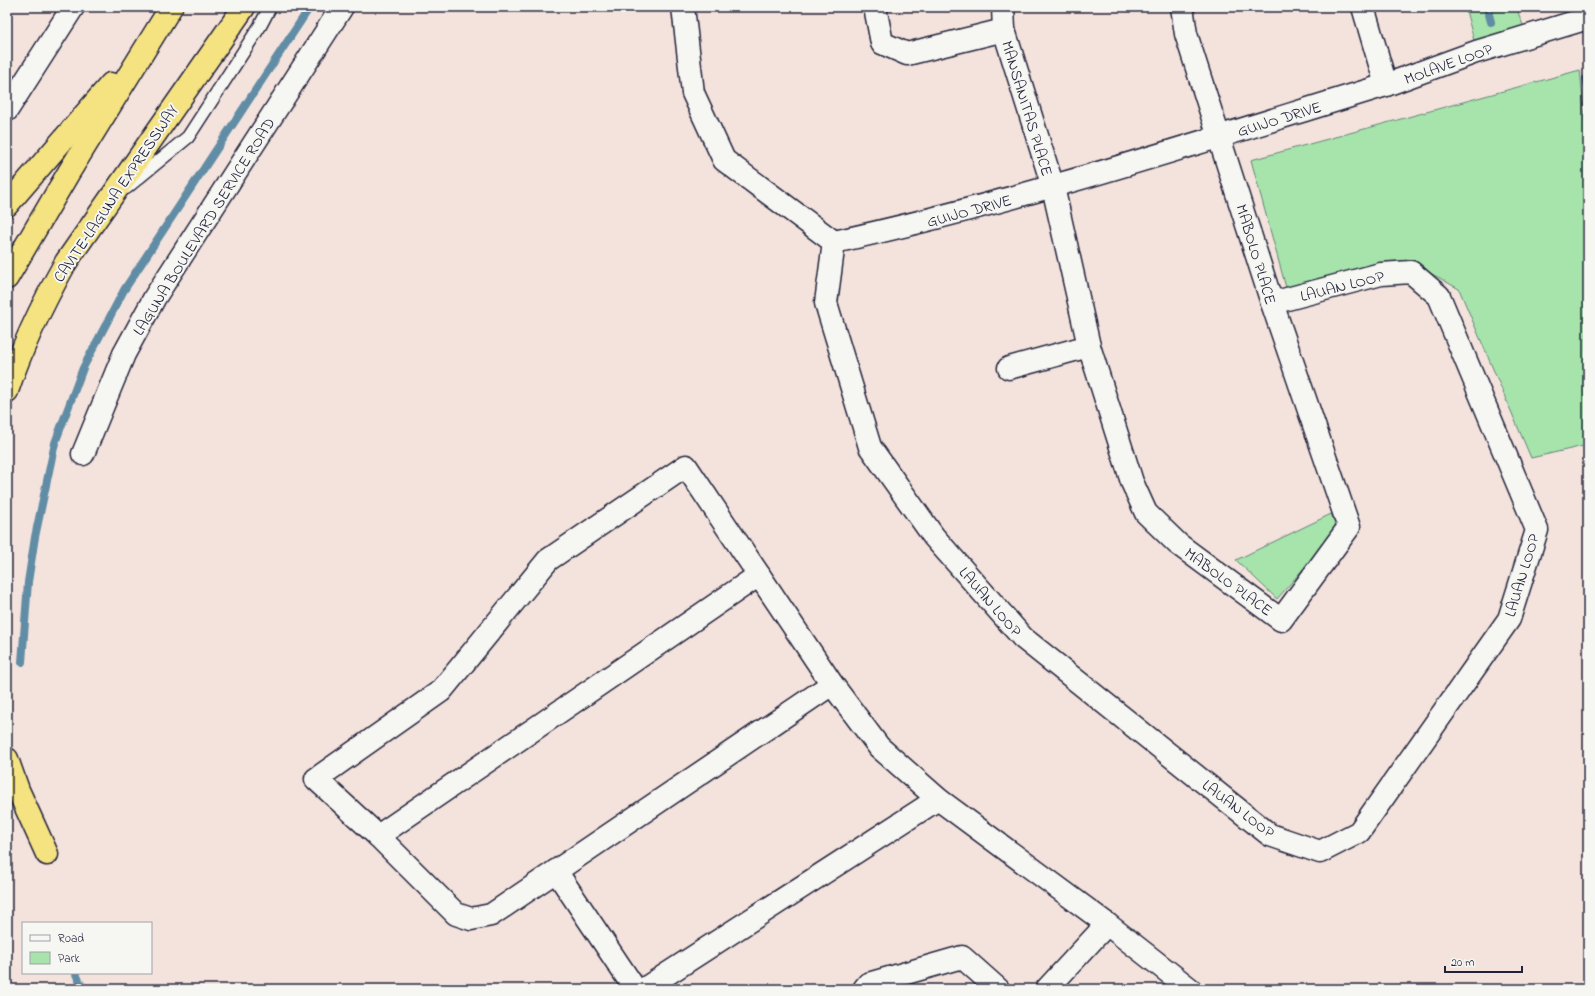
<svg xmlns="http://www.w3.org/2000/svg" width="1595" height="996" font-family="'Indie Flower',sans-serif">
	<rect width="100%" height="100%" fill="#f4e3dd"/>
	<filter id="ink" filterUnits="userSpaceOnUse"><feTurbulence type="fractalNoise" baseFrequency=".025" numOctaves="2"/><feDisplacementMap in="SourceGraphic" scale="8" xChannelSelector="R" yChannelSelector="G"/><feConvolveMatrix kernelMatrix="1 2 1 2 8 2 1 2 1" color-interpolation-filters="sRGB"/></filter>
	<g filter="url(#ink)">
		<g fill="#a6e4ac" stroke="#648374">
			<polygon points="1465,7 1516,7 1526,33 1476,48"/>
			<polygon points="1580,70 1588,150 1588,445 1531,458 1459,289 1414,264 1288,295 1251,160"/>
			<polygon points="1331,514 1338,529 1277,599 1236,560"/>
		</g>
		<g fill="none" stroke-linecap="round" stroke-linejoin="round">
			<g stroke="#618da5" stroke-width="8">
				<polyline points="1487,7 1491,22"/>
				<polyline points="1586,79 1588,87"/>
				<polyline points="22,662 28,582 35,537 55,443 83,368 124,290 310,7"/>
				<polyline points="76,974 83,989"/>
			</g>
			<defs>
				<polyline id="service" points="126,188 188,137 260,26 270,7"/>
				<g id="minor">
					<path d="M683 7 693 93 724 160 834 242C1021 201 1203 141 1386 85"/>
					<polyline points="875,7 882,43 907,54 1004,30"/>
					<polyline points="1003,7 1004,30 1053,187 1089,346 1132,482 1146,513 1178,544 1281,620 1349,527 1272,303 1186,34 1182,7"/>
					<polyline points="1363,7 1386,85 1476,52 1588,18"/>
					<polyline points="834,242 826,303 870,447 934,537 1023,638 1270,835 1320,852 1359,832 1509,619 1537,530 1439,296 1411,272 1381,274 1272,303"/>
					<polyline points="1009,368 1089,346"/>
					<polyline points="83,454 124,354 155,297 342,7"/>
					<polyline points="832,684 491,915 471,919 456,914 378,836 316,779 441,691 548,560 686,466 832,684 879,747 938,799 1107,924 1190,989"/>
					<polyline points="378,836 759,575"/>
					<polyline points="556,871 635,989"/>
					<polyline points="644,989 938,799"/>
					<polyline points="864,989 868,984 962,957 998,989"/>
					<polyline points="1047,989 1107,924"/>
				</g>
				<polyline id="secondary" points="7,110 73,7"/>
				<g id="motorway">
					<polyline points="7,205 111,84"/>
					<polyline points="7,278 69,172 171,7"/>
					<path d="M7 391C22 346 43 303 66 262L244 7"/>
					<polyline points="7,759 18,790 47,854"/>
				</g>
			</defs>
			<use href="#service" stroke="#22223b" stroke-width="15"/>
			<use href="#minor" stroke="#22223b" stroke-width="25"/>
			<use href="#secondary" stroke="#22223b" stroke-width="25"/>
			<use href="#motorway" stroke="#22223b" stroke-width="25"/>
			<use href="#service" stroke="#f6f6f2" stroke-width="12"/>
			<use href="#minor" stroke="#f6f6f2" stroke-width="22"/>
			<use href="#secondary" stroke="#f6f6f2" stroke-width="22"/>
			<use href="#motorway" stroke="#f5e382" stroke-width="22"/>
		</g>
	</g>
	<g text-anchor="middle" stroke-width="4" stroke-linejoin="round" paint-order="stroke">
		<g font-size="16" fill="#22223b" stroke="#f6f6f2">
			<text transform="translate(1448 63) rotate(-20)" y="6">MOLAVE LOOP</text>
			<text transform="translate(1028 108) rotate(73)" y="6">MANSANITAS PLACE</text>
			<text transform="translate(1279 118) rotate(-17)" y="6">GUIJO DRIVE</text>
			<text transform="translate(115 193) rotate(-56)" y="6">CAVITE–LAGUNA EXPRESSWAY</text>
			<text transform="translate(969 210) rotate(-15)" y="6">GUIJO DRIVE</text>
			<text transform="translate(203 226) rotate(-58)" y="6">LAGUNA BOULEVARD SERVICE ROAD</text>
			<text transform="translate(1257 254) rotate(73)" y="6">MABOLO PLACE</text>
			<text transform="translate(1342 285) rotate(-14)" y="6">LAUAN LOOP</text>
			<text transform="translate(1521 575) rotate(-73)" y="6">LAUAN LOOP</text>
			<text transform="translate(1229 581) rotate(36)" y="6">MABOLO PLACE</text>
			<text transform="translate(991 601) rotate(49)" y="6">LAUAN LOOP</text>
			<text transform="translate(1239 808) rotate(37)" y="6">LAUAN LOOP</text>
		</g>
	</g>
	<rect width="1595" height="996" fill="none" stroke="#f6f6f2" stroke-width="24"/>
	<rect x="12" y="12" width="1571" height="972" fill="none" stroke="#22223b" stroke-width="1.5" filter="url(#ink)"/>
	<rect x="22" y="922" width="130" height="52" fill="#f6f6f2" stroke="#a1a1a9"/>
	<rect x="30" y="935" width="20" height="6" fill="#f6f6f2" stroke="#a1a1a9"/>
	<text x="58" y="942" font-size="12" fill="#22223b">Road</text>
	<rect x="30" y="952" width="20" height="12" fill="#a6e4ac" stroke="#a1a1a9"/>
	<text x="58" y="962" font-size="12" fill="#22223b">Park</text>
	<path d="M1445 966v6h77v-6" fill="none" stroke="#22223b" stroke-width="2"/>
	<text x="1451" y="966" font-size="12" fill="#22223b" stroke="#f6f6f2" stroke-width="3" paint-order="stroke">20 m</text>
</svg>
